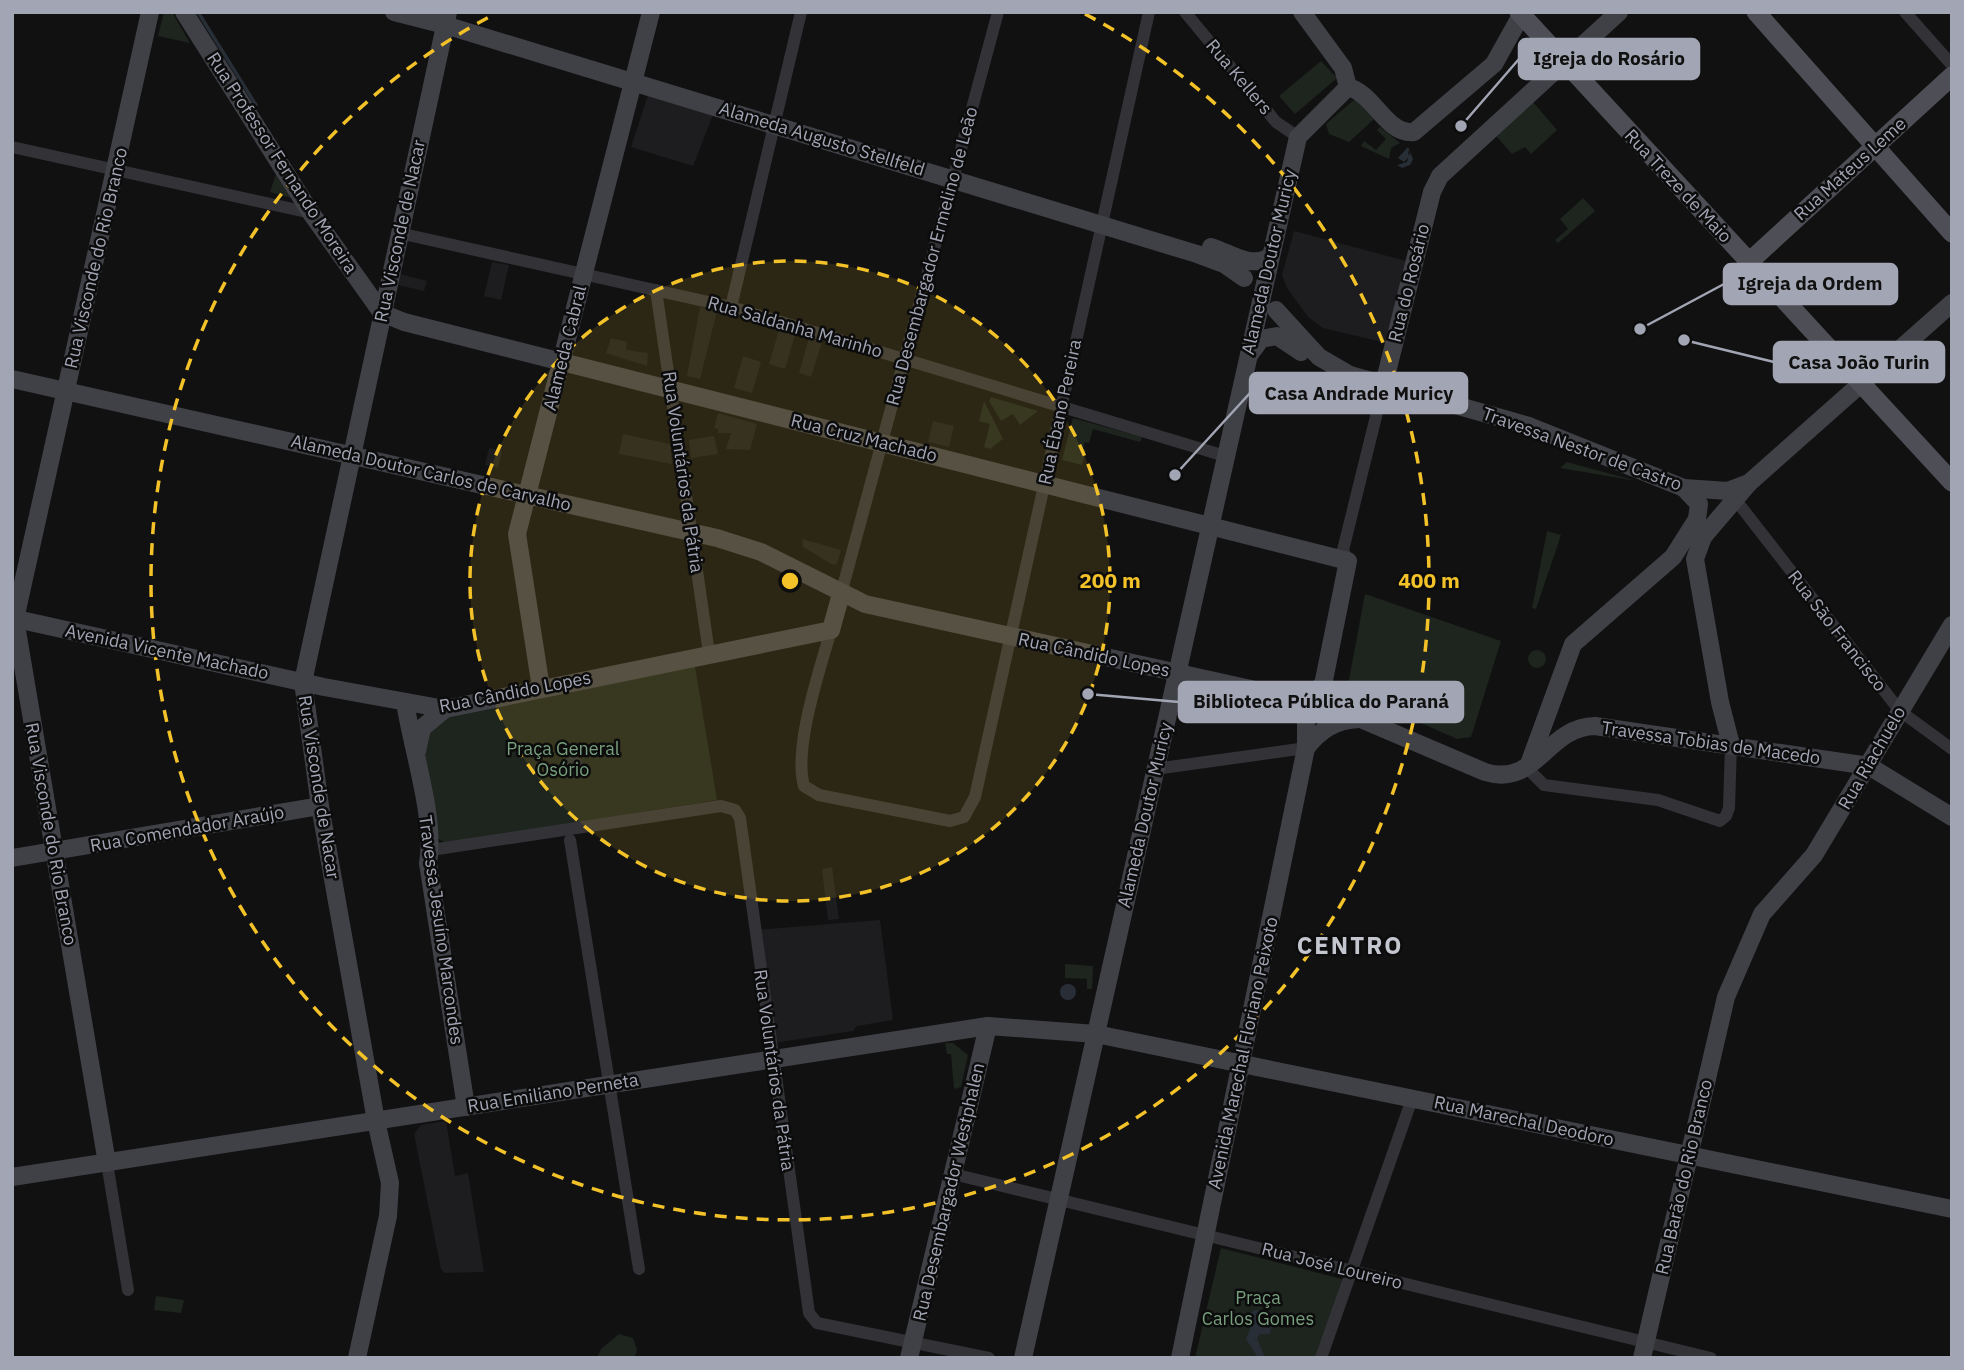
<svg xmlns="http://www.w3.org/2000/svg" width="1964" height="1370" font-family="'IBM Plex Sans',sans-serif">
	<rect width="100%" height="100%" fill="#111112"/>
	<g fill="#1d1d1f">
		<polygon points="648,95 713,115 693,166 631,147"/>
		<polygon points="1294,231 1406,261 1386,343 1323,328 1308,317 1287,288 1282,275"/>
		<polygon points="492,262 509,265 501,300 484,296"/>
		<polygon points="400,274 427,281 424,291 398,285"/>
		<polygon points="700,307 717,311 700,379 687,376"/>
		<polygon points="779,330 795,335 785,369 769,364"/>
		<polygon points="611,338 627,342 626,350 648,353 647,366 606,353"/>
		<polygon points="809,338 822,342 811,377 799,373"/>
		<polygon points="743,356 761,362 752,393 734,388"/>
		<polygon points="718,413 757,424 750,450 726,449 731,433 718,433 718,429 714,428"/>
		<polygon points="933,421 954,426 949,447 928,442"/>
		<polygon points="623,434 670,444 672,464 619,454"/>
		<polygon points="714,436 718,454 691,458 689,440"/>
		<polygon points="489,448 502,451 498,468 485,465"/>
		<polygon points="802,539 841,550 837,564 833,565 803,547"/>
		<polygon points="832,867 839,919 828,920 822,869"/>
		<polygon points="880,920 893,1020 857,1026 853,1031 773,1043 757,930"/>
		<polygon points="446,1121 455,1176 468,1173 484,1272 445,1273 441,1269 414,1134 421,1125"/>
	</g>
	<g fill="#1d251e">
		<polygon points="164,12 172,12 190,43 158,36"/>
		<polygon points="1321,61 1337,78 1295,114 1279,96"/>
		<polygon points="1355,99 1374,119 1349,142 1329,134 1326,124"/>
		<polygon points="1533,102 1557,130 1531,154 1525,147 1512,154 1496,136"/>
		<polygon points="1380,127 1400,143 1391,148 1389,159 1361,146 1364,141 1376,150 1386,139 1377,130"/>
		<polygon points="276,174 291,198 270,192"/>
		<polygon points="1583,198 1595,211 1558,243 1555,240 1568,229 1560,219"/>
		<polygon points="991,397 1038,411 1020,425 1013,414 1001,421 989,401"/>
		<polygon points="984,401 1003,439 990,449 984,447 990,424 979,421"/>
		<polygon points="1073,418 1142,437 1140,442 1093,429 1089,443 1085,442 1083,449 1086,450 1082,465 1062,460"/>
		<polygon points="1567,462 1637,481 1560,468"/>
		<polygon points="1547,531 1561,535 1536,609 1532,608"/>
		<polygon points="1365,594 1501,641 1471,737 1457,739 1351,692 1348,685"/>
		<circle cx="1537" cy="659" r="9"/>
		<polygon points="694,660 717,800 446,843 437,838 421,736 438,717 690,668"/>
		<polygon points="1065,964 1093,966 1092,989 1087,989 1087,979 1065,978"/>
		<polygon points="953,1043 968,1055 961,1087 954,1089 951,1054 947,1054 945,1043"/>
		<polygon points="1221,1248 1342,1279 1318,1358 1195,1358"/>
		<polygon points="156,1296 184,1300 181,1313 154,1310"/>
		<polygon points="619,1334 633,1338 637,1350 635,1356 597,1358 601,1349"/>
	</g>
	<g fill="#272e36">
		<polygon points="1408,147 1413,159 1410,165 1402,168 1397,165 1407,162 1410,152 1408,151 1409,157 1404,162 1398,158"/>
		<circle cx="573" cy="766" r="10"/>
		<circle cx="1068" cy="992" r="8"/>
		<polygon points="1255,1310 1263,1311 1272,1321 1270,1334 1260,1334 1257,1338 1265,1358 1258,1358 1246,1339 1250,1329 1245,1323 1245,1317"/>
	</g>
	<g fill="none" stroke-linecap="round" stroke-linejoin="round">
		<polyline stroke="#272e36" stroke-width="3.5" points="198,12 256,105"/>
		<g stroke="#323237" stroke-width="12">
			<polyline points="1185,12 1276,122 1298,137"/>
			<polyline points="1905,12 1952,65"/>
			<polyline points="12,147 311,213"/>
			<polyline points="399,233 731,307 1225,456"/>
			<polyline points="656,290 709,653"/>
			<polyline points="731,307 801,12"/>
			<polyline points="1735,499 1900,711 1952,749"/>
			<polyline points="1348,561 1343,550 1384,384"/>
			<polyline points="841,594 998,12"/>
			<path d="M831 630C820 669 793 748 804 786L819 795 950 821 964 817 975 797 1149 12"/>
			<polyline points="1527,768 1544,785 1658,800 1720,821 1726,816 1729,808 1731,745"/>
			<polyline points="1155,769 1306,748"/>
			<polyline points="570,840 639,1269"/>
			<polyline points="431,850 721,806 735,810 740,818 809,1313 817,1323 989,1358"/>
			<polyline points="107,1163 128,1290"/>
			<polyline points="953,1174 1711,1358"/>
			<polyline points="1321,1358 1412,1099"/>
		</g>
		<g stroke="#404147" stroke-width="18">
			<polyline points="184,12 311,213 382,313"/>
			<polyline points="394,12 445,25 1197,254 1224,264 1244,278"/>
			<polyline points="1302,12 1343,68 1348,87"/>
			<path d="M1348 87C1375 94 1386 135 1414 132L1494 64 1523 12"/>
			<path d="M1211 247C1231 253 1250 269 1270 257"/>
			<polyline points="1276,310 1319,357 1350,375 1529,426 1684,488 1728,491 1749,483"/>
			<path d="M382 313 404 322 1348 561 1323 685 1329 699 1342 711 1485 772C1537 788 1546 727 1595 726L1869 766 1952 817"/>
			<polyline points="1249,355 1261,339 1277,336 1301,352"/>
			<polyline points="12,379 717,538 761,552 865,604 1301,700 1323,685"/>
			<polyline points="1384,384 1432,192 1440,176 1619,12"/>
			<polyline points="12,618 324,687 445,709 831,630 841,594"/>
			<polyline points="541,688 517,534 651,12"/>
			<path d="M405 702C412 749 436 819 428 863L466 1107"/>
			<polyline points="1731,745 1720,702 1695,559 1703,537 1749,483 1952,303"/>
			<path d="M1306 748C1320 730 1335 720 1359 719"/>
			<polyline points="417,751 422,728 445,709"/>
			<polyline points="1529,764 1573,644 1673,557 1697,519 1699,504 1684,488"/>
			<polyline points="12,858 320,806"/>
			<polyline points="107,1163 15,619 150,12"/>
			<polyline points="12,1177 988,1026 1096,1034 1952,1209"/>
			<polyline points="357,1358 388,1216 390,1183 376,1121 320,806 303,682 448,12"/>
			<polyline points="909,1358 988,1026"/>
			<polyline points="1023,1358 1298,137 1348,87"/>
			<polyline points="1180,1358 1306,748 1306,723 1301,700"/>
			<polyline points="1642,1358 1726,997 1762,914 1814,855 1952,625"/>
		</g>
		<g stroke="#4e4f56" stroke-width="19">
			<polyline points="1519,12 1952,482"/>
			<polyline points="1756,12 1952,233"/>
			<polyline points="1749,262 1952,76"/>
		</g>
	</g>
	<circle cx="790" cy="581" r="320" fill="#f3c228" fill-opacity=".12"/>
	<g fill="none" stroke="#f3c228" stroke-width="3.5" stroke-dasharray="12 9">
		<circle cx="790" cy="581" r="320"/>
		<path d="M1085 14A639 639 0 1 1 495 14"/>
	</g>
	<g text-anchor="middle" stroke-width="5" stroke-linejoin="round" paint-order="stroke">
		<g font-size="18" fill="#a2a5b3" stroke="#0c0c0d">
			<text transform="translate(1239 77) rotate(50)" y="6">Rua Kellers</text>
			<text transform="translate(822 139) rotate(17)" y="6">Alameda Augusto Stellfeld</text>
			<text transform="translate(282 163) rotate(57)" y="6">Rua Professor Fernando Moreira</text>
			<text transform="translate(1850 169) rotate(-42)" y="6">Rua Mateus Leme</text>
			<text transform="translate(1678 186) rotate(47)" y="6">Rua Treze de Maio</text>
			<text transform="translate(400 231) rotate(-78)" y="6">Rua Visconde de Nacar</text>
			<text transform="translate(932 256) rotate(-75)" y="6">Rua Desembargador Ermelino de Leão</text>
			<text transform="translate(96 258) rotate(-77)" y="6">Rua Visconde do Rio Branco</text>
			<text transform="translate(1269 262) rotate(-77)" y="6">Alameda Doutor Muricy</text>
			<text transform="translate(1409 283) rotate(-76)" y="6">Rua do Rosário</text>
			<text transform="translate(795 327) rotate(16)" y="6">Rua Saldanha Marinho</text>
			<text transform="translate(565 348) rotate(-76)" y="6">Alameda Cabral</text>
			<text transform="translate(1060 412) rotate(-78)" y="6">Rua Ébano Pereira</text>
			<text transform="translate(864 438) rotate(14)" y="6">Rua Cruz Machado</text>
			<text transform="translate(1582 449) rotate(20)" y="6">Travessa Nestor de Castro</text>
			<text transform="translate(683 472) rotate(82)" y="6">Rua Voluntários da Pátria</text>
			<text transform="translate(431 473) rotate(13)" y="6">Alameda Doutor Carlos de Carvalho</text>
			<text transform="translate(1837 631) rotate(52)" y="6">Rua São Francisco</text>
			<text transform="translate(167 652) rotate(12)" y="6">Avenida Vicente Machado</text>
			<text transform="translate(1094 655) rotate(12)" y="6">Rua Cândido Lopes</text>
			<text transform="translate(515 692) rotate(-11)" y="6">Rua Cândido Lopes</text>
			<text transform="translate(1711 743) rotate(8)" y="6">Travessa Tobias de Macedo</text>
			<text transform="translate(1872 758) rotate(-60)" y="6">Rua Riachuelo</text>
			<text transform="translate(319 787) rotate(81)" y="6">Rua Visconde de Nacar</text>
			<text transform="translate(1145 815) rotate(-77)" y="6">Alameda Doutor Muricy</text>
			<text transform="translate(187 829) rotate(-10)" y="6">Rua Comendador Araújo</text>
			<text transform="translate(51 834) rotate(80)" y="6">Rua Visconde do Rio Branco</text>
			<text transform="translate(441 930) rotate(82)" y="6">Travessa Jesuíno Marcondes</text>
			<text transform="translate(1243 1053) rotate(-78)" y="6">Avenida Marechal Floriano Peixoto</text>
			<text transform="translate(774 1070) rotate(82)" y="6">Rua Voluntários da Pátria</text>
			<text transform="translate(553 1093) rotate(-9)" y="6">Rua Emiliano Perneta</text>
			<text transform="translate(1524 1121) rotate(12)" y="6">Rua Marechal Deodoro</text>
			<text transform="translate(1684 1177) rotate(-77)" y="6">Rua Barão do Rio Branco</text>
			<text transform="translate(949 1192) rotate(-77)" y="6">Rua Desembargador Westphalen</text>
			<text transform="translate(1332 1266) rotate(14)" y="6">Rua José Loureiro</text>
		</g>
		<g font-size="18" fill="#789f7e" stroke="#0c0c0d">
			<text x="563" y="755">Praça General<tspan x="563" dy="21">Osório</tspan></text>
			<text x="1258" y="1304">Praça<tspan x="1258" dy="21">Carlos Gomes</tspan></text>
		</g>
		<g font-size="24" font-weight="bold" letter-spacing="2" fill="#c3c5cf" stroke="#0c0c0d">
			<text x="1350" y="954">CENTRO</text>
		</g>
	</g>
	<circle cx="790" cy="581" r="10" fill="#f3c228" stroke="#0c0c0d" stroke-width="3.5"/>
	<g font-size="21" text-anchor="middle" font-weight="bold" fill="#f3c228" stroke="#0c0c0d" stroke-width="5" stroke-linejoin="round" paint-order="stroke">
		<text x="1110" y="588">200 m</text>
		<text x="1429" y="588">400 m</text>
	</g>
	<path fill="none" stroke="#a2a5b3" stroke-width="2.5" d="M1461 126L1519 59M1640 329L1724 284M1684 340L1774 362M1175 475L1250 393M1088 694L1179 702"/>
	<g fill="#a2a5b3" stroke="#0c0c0d" stroke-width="2.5">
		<circle cx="1461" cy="126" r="7"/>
		<circle cx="1640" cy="329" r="7"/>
		<circle cx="1684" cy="340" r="7"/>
		<circle cx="1175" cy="475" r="7"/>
		<circle cx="1088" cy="694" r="7"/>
	</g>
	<g fill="#a2a5b3" stroke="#a2a5b3" stroke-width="2.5">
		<rect x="1519" y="39" width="180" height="40" rx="7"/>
		<rect x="1724" y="264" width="173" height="40" rx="7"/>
		<rect x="1774" y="342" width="170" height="40" rx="7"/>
		<rect x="1250" y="373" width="217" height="40" rx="7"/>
		<rect x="1179" y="682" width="284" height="40" rx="7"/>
	</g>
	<g font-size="19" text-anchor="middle" font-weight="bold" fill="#111">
		<text x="1609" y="65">Igreja do Rosário</text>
		<text x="1810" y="290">Igreja da Ordem</text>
		<text x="1859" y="369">Casa João Turin</text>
		<text x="1359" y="400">Casa Andrade Muricy</text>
		<text x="1321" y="708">Biblioteca Pública do Paraná</text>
	</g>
	<rect width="1964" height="1370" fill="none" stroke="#a2a5b3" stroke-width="28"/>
</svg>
